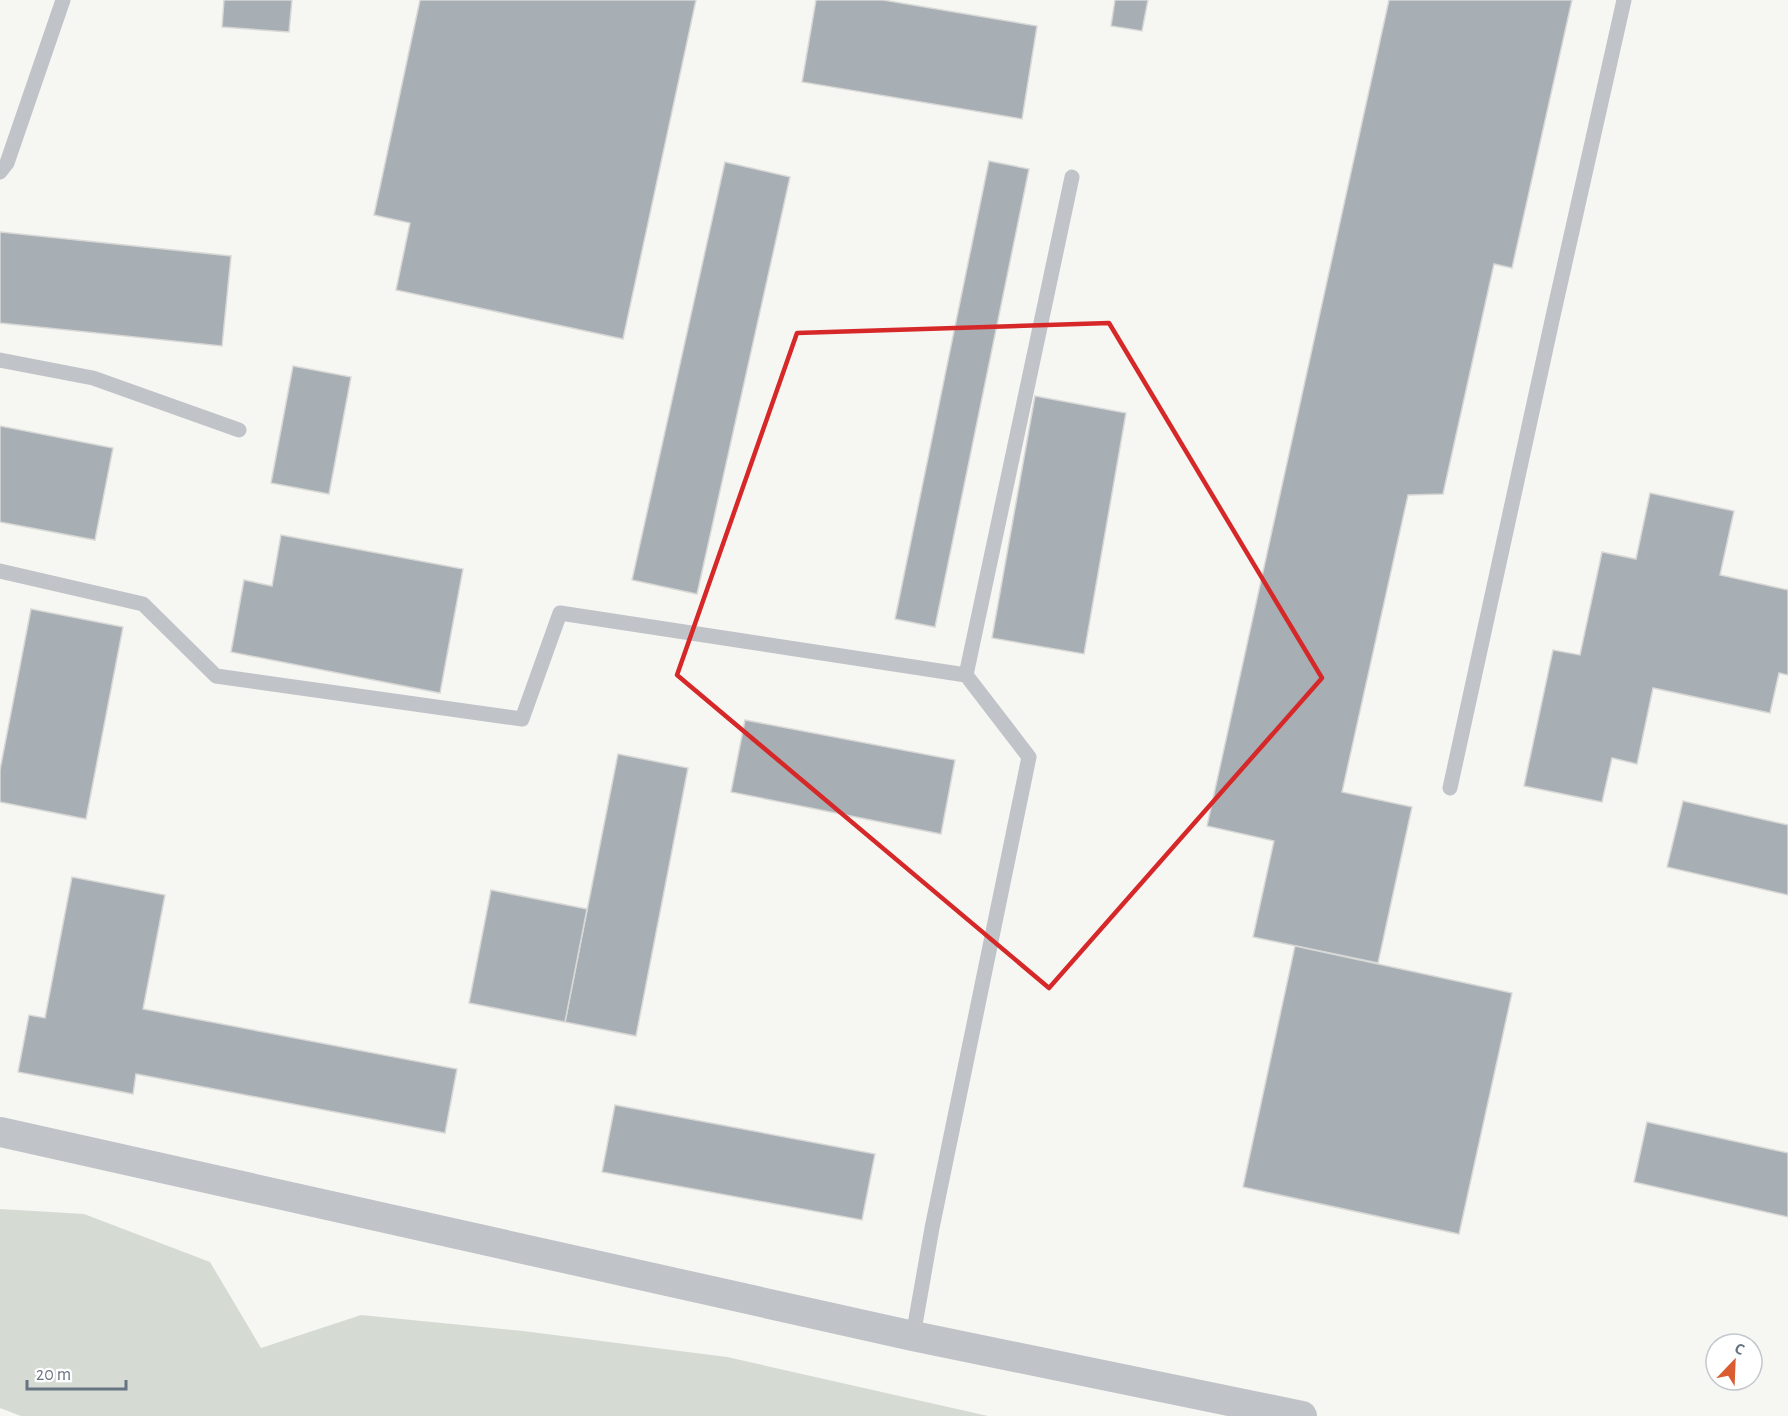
<svg xmlns="http://www.w3.org/2000/svg" width="1788" height="1416" font-family="'Alegreya Sans',sans-serif">
	<rect width="100%" height="100%" fill="#f6f6f3"/>
	<polygon fill="#d5dbd3" points="0,1209 84,1214 210,1262 261,1348 361,1315 523,1331 727,1357 988,1416 21,1416 0,1408"/>
	<g fill="#a7aeb4" stroke="#d8d8d6" stroke-width="1.5">
		<polygon points="224,0 292,0 289,32 222,27"/>
		<polygon points="420,0 696,0 623,339 396,290 410,223 374,215"/>
		<polygon points="816,0 883,0 1037,26 1022,119 802,82"/>
		<polygon points="1115,0 1148,0 1142,31 1111,26"/>
		<polygon points="1389,0 1572,0 1512,268 1494,264 1443,494 1408,495 1342,792 1412,807 1378,963 1253,937 1274,841 1207,826"/>
		<polygon points="989,161 1029,169 935,627 895,619"/>
		<polygon points="725,162 790,177 697,594 632,580"/>
		<polygon points="0,232 231,256 222,346 0,323"/>
		<polygon points="293,366 351,377 329,494 271,483"/>
		<polygon points="1035,396 1126,413 1084,654 992,638"/>
		<polygon points="0,426 113,448 95,540 0,522"/>
		<polygon points="1650,493 1734,511 1720,575 1788,590 1788,675 1779,673 1770,713 1653,688 1637,764 1612,758 1602,802 1524,786 1553,650 1580,655 1602,552 1636,559"/>
		<polygon points="281,535 463,569 440,693 231,652 244,580 272,586"/>
		<polygon points="31,609 123,627 86,819 0,802 0,770"/>
		<polygon points="745,720 955,760 941,834 731,792"/>
		<polygon points="618,754 688,768 636,1036 565,1022"/>
		<polygon points="1683,801 1788,825 1788,895 1667,867"/>
		<polygon points="72,877 165,895 143,1009 457,1069 445,1133 136,1074 133,1094 18,1072 29,1015 45,1018"/>
		<polygon points="491,890 587,909 565,1022 469,1003"/>
		<polygon points="1295,946 1512,993 1459,1234 1243,1187"/>
		<polygon points="615,1105 875,1154 862,1220 602,1172"/>
		<polygon points="1647,1122 1788,1153 1788,1217 1634,1182"/>
	</g>
	<g fill="none" stroke-linecap="round" stroke-linejoin="round">
		<g stroke="#c0c3c7" stroke-width="15">
			<polyline points="0,172 7,163 63,0"/>
			<polyline points="0,360 93,378 239,430"/>
			<polyline points="0,571 143,604 216,676 522,719 560,613 966,675 1029,757 932,1228 913,1336"/>
			<polyline points="966,675 1072,177"/>
			<polyline points="1450,788 1553,316 1624,0"/>
		</g>
		<polyline stroke="#c0c3c7" stroke-width="30" points="0,1132 913,1336 1302,1416"/>
	</g>
	<path fill="none" stroke="#d62828" stroke-width="4.5" stroke-linejoin="round" d="M1109 323 1322 678 1049 988 677 675 797 333Z"/>
	<g transform="translate(1734 1362) rotate(23)"><circle r="28" fill="#ffffff" stroke="#c2c8cd" stroke-width="1.5"/>
	<path d="M0-4.5L10 22L0 15L-10 22Z" fill="#d95d30"/>
	<text y="-9" font-size="16" font-weight="bold" text-anchor="middle" fill="#677583">С</text>
	</g>
	<path d="M27 1380v9h99v-9" fill="none" stroke="#677583" stroke-width="3"/>
	<text x="36" y="1380" font-size="18" fill="#677583" stroke="#ffffff" stroke-width="4.5" paint-order="stroke">20 m</text>
</svg>
